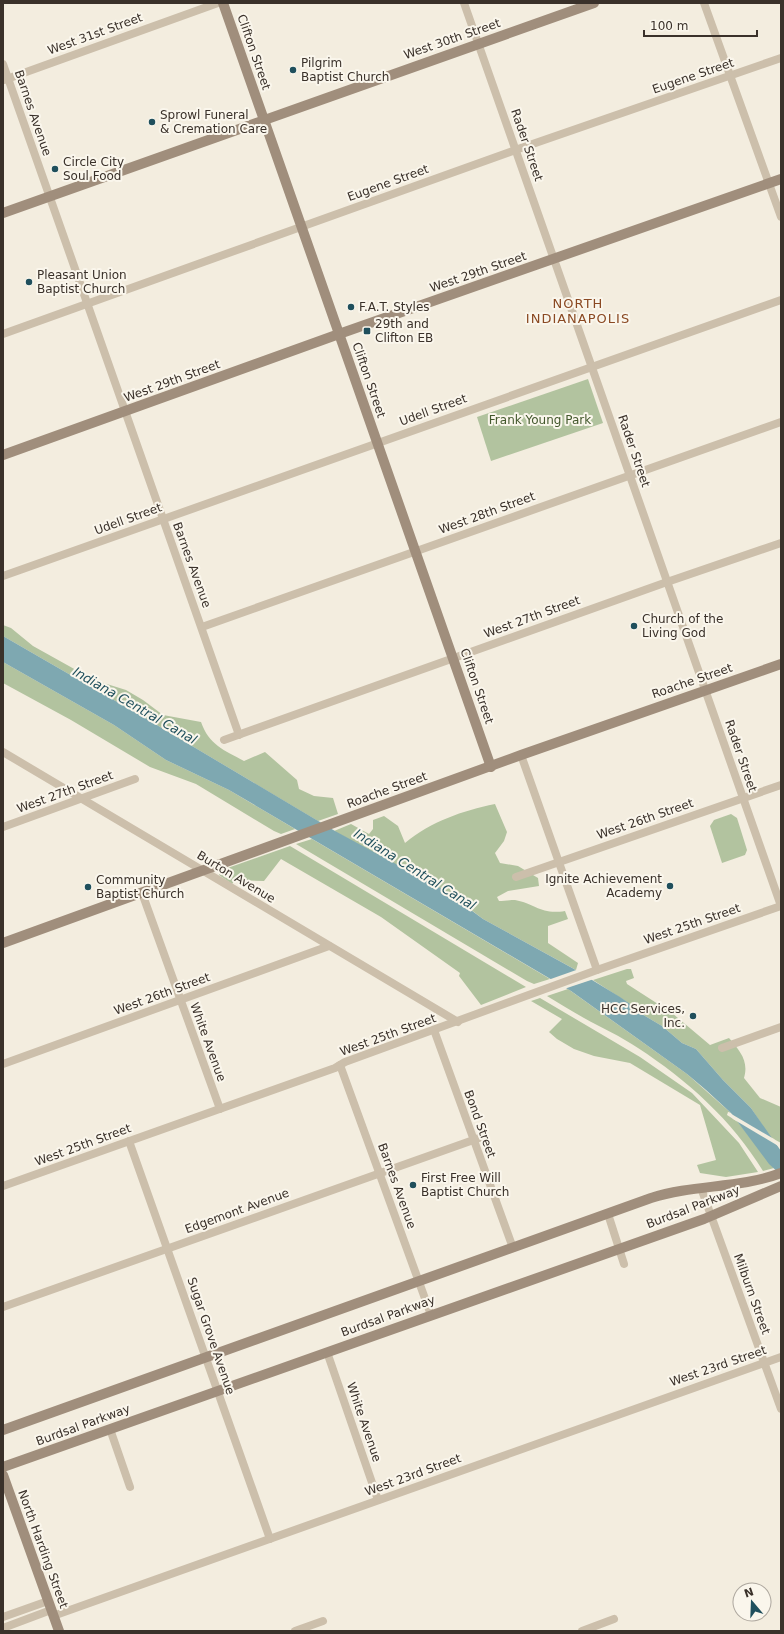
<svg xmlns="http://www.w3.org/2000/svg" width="784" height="1634" font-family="'DejaVu Sans',sans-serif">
	<rect width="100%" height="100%" fill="#f3eddf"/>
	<g fill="#b2c39f">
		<polygon points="588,379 603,423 491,461 477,417"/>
		<path d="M3 625 11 628 33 646 94 680 126 690 143 700 163 715 201 722C209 745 224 750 244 761L265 752 297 780 299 789 314 796 333 798 338 814 318 821 145 718 3 636Z"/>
		<polygon points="3,662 114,725 166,760 229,790 295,829 281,834 274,831 196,784 150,767 71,720 3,683"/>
		<path d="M495 804 507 832 504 841 495 853 500 863 518 866 538 878 539 886 508 891 497 897 499 901C504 901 510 900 515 900 536 904 541 915 565 911L568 919 548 926V943L578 963 576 970 483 919 457 899 334 831 351 824 369 834 373 829V820L384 816 398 826 405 843C432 821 462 811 495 804Z"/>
		<polygon points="731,814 737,818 747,850 745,855 722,863 710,826 714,820"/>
		<polygon points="312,839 550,979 534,984 527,981 296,844"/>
		<polygon points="290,846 526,987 481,1005 459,976 460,973 381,917 281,859 264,881 235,880 232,884 219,875 219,871"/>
		<path d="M627 969H631L634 978 626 981 627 984 672 1013 710 1045 729 1038C740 1051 749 1061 744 1078L760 1098 781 1107V1143L770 1137 751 1108 723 1080 696 1049 682 1043 662 1026 640 1013 633 1006 593 980Z"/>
		<path d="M568 989 687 1074 731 1113 728 1112 727 1115 738 1122 774 1168 763 1171C732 1120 687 1080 638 1048 620 1036 602 1028 584 1018 571 1011 559 1003 547 996Z"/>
		<polygon points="540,998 640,1057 692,1093 739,1143 758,1172 726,1177 700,1173 697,1165 716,1160 700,1105 630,1063 594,1056 574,1049 557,1039 549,1032 562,1019 531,1001"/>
	</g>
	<polygon fill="#7ea8b1" points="3,636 145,718 335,831 444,890 483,919 574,969 620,997 633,1006 640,1013 662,1026 682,1043 696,1049 723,1080 751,1108 781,1151 781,1175 769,1164 731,1113 706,1090 687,1074 571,991 229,790 166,760 114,725 3,662"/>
	<g fill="#f3eddf">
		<polygon points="579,969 594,979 564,989 548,980"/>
		<polygon points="728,1112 774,1139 780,1147 733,1119"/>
	</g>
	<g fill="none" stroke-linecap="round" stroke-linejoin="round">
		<g stroke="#ccbfab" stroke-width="8">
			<polyline points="464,3 781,906"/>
			<polyline points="704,3 781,217"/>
			<polyline points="3,64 239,735"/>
			<polyline points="4,80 218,3"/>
			<polyline points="3,334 521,148 781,58"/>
			<polyline points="3,576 781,300"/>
			<polyline points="202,627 781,422"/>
			<polyline points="224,740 667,582 781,543"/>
			<polyline points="3,752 458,1022"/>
			<polyline points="521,755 597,970"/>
			<polyline points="3,827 135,779"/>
			<polyline points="516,877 781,785"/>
			<polyline points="142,893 220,1109"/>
			<polyline points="434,1030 513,1248"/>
			<polyline points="722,1048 781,1027"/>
			<polyline points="3,1064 329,946"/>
			<polyline points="340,1065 431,1315"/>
			<polyline points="129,1141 270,1539"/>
			<polyline points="3,1186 335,1068 345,1062 597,970 781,906"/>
			<polyline points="701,1188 781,1409"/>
			<polyline points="608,1214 624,1264"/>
			<polyline points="3,1307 479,1138"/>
			<polyline points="327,1352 378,1500"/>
			<polyline points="110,1429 130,1487"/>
			<polyline points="53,1616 781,1357"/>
			<polyline points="3,1617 48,1601"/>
			<polyline points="3,1628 51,1610"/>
			<polyline points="295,1631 323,1621"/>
			<polyline points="582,1631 614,1619"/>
		</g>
		<g stroke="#a08e7c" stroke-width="10">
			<polyline points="223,3 491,767"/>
			<polyline points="3,213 594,3"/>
			<polyline points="3,455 339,334 781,179"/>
			<polyline points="3,943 521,755 781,664"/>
			<path d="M3 1430 651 1198C694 1184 739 1189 781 1173"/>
			<polyline points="3,1467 704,1219 781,1186"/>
			<polyline points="3,1475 59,1631"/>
		</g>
	</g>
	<g fill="#1f4f5c" stroke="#faf6ec" stroke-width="1.5">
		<circle cx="293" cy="70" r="4"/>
		<circle cx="152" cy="122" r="4"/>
		<circle cx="55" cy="169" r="4"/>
		<circle cx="29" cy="282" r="4"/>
		<circle cx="351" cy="307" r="4"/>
		<rect x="363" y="327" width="8" height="8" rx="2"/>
		<circle cx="634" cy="626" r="4"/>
		<circle cx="670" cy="886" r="4"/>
		<circle cx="88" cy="887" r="4"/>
		<circle cx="693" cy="1016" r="4"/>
		<circle cx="413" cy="1185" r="4"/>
	</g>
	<g text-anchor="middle" stroke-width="4" stroke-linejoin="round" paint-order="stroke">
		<g font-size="12" fill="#3a312a" stroke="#faf6ec">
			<text transform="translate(95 34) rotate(-20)" y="4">West 31st Street</text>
			<text transform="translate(452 39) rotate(-19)" y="4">West 30th Street</text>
			<text transform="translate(254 52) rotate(71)" y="4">Clifton Street</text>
			<text transform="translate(693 76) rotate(-19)" y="4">Eugene Street</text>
			<text transform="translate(33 113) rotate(71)" y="4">Barnes Avenue</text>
			<text transform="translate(527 145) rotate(71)" y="4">Rader Street</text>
			<text transform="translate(388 183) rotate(-20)" y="4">Eugene Street</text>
			<text transform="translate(478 272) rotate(-19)" y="4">West 29th Street</text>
			<text transform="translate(369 380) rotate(71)" y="4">Clifton Street</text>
			<text transform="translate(172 381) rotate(-20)" y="4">West 29th Street</text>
			<text transform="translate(433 410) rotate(-20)" y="4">Udell Street</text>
			<text transform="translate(634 451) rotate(71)" y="4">Rader Street</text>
			<text transform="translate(487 513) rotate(-20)" y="4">West 28th Street</text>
			<text transform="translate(128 519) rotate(-20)" y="4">Udell Street</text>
			<text transform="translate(192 565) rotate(70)" y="4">Barnes Avenue</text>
			<text transform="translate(532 617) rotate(-20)" y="4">West 27th Street</text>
			<text transform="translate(692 681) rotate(-19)" y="4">Roache Street</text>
			<text transform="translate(477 686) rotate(71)" y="4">Clifton Street</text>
			<text transform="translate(741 756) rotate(71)" y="4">Rader Street</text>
			<text transform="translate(387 790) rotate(-20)" y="4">Roache Street</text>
			<text transform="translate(65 792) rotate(-20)" y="4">West 27th Street</text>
			<text transform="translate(645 819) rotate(-19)" y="4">West 26th Street</text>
			<text transform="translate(236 877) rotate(31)" y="4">Burton Avenue</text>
			<text transform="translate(692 924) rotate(-19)" y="4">West 25th Street</text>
			<text transform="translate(162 994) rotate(-20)" y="4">West 26th Street</text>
			<text transform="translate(388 1035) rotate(-20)" y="4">West 25th Street</text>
			<text transform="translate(208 1042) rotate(70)" y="4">White Avenue</text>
			<text transform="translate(480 1124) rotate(70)" y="4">Bond Street</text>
			<text transform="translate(83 1145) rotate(-20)" y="4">West 25th Street</text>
			<text transform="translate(397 1186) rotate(70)" y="4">Barnes Avenue</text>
			<text transform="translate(693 1207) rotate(-21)" y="4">Burdsal Parkway</text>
			<text transform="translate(237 1211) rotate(-20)" y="4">Edgemont Avenue</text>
			<text transform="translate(752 1294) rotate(70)" y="4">Milburn Street</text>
			<text transform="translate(388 1316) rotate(-20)" y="4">Burdsal Parkway</text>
			<text transform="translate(211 1336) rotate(71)" y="4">Sugar Grove Avenue</text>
			<text transform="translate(718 1366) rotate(-19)" y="4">West 23rd Street</text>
			<text transform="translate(364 1422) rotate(71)" y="4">White Avenue</text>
			<text transform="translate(83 1425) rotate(-20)" y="4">Burdsal Parkway</text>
			<text transform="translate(413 1475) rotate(-20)" y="4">West 23rd Street</text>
			<text transform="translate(43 1549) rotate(70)" y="4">North Harding Street</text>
		</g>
		<g font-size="12" fill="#3a312a" stroke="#faf6ec" text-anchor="start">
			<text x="301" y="67">Pilgrim<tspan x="301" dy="14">Baptist Church</tspan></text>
			<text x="160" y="119">Sprowl Funeral<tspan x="160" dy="14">&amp; Cremation Care</tspan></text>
			<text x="63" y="166">Circle City<tspan x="63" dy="14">Soul Food</tspan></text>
			<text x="37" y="279">Pleasant Union<tspan x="37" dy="14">Baptist Church</tspan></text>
			<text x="359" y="311">F.A.T. Styles</text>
			<text x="375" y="328">29th and<tspan x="375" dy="14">Clifton EB</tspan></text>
			<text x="642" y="623">Church of the<tspan x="642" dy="14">Living God</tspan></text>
			<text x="662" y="883" text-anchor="end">Ignite Achievement<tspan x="662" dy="14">Academy</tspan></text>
			<text x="96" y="884">Community<tspan x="96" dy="14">Baptist Church</tspan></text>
			<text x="685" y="1013" text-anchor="end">HCC Services,<tspan x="685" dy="14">Inc.</tspan></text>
			<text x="421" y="1182">First Free Will<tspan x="421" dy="14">Baptist Church</tspan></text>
		</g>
		<g font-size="12" fill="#43582d" stroke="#faf6ec">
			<text x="540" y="424">Frank Young Park</text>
		</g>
		<g font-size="13" letter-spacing="1" fill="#8a4922" stroke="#faf6ec">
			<text x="578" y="308">NORTH<tspan x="578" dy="15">INDIANAPOLIS</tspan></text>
		</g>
		<g font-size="13" font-style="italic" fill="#1f4f5c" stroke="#faf6ec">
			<text transform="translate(135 705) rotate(30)" y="5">Indiana Central Canal</text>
			<text transform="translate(415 869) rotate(32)" y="5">Indiana Central Canal</text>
		</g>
	</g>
	<rect width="784" height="1634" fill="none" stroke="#3a312a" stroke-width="8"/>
	<g transform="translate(752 1602) rotate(341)"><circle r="19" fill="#faf6ec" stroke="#ada79e"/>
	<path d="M0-3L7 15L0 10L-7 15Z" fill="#1f4f5c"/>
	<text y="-6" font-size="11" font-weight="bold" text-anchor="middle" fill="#3a312a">N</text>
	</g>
	<path d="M644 30v6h113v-6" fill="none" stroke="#3a312a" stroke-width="2"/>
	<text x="650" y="30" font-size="12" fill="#3a312a" stroke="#faf6ec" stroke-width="3" paint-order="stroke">100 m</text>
</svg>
